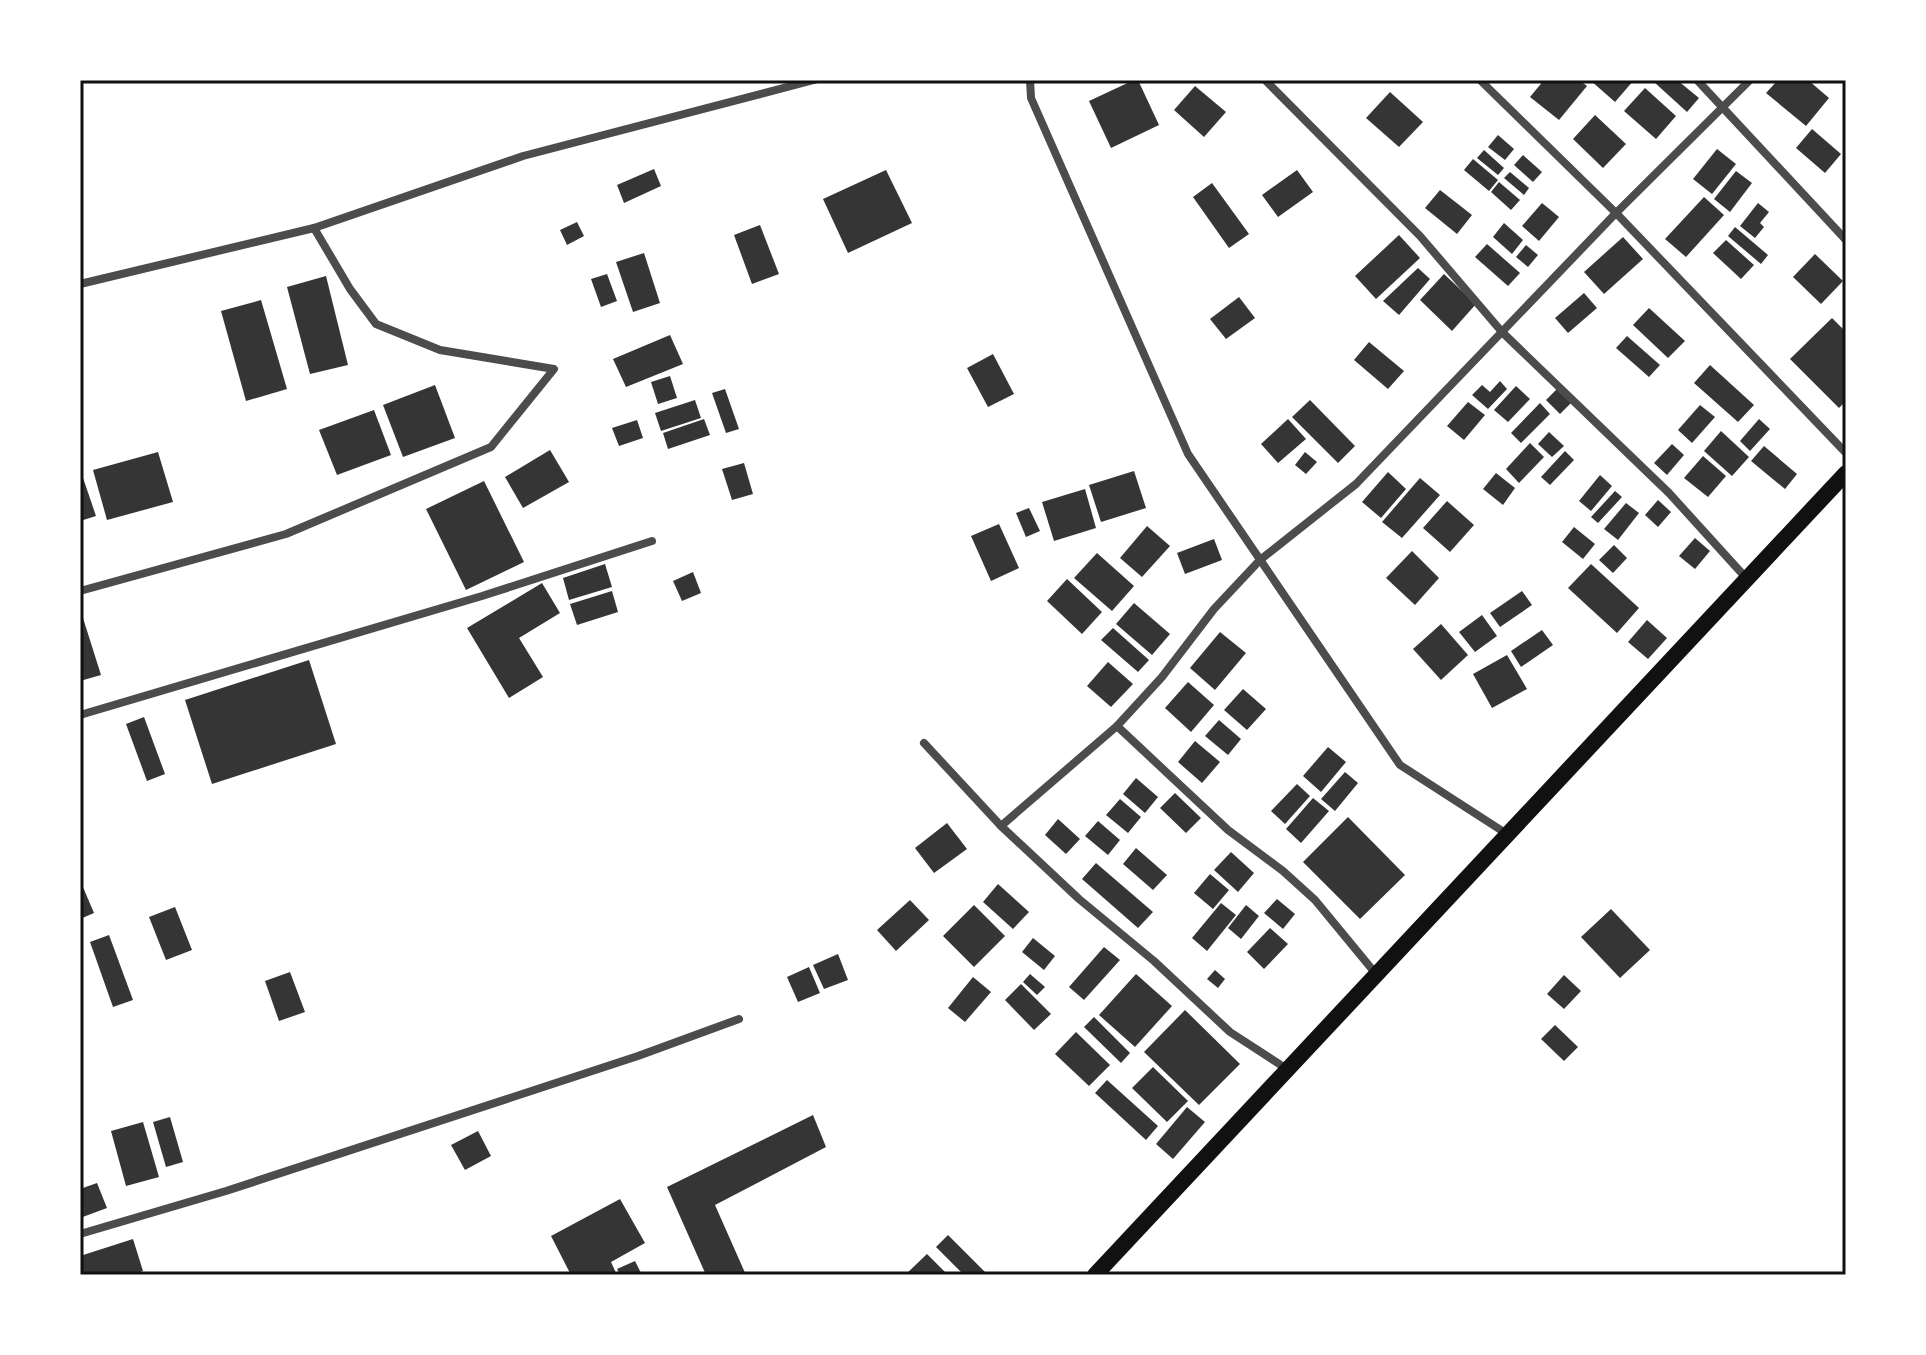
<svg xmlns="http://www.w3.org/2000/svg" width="1926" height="1355" font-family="'Open Sans',sans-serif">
	<rect width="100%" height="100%" fill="#fff"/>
	<g fill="#353535">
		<polygon points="1134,80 1138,80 1159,125 1111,148 1089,101"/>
		<polygon points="1544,80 1579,80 1587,86 1559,120 1530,97"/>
		<polygon points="1590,80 1634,80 1615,102"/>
		<polygon points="1656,80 1677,80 1699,98 1687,112 1654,82"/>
		<polygon points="1778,80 1808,80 1829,98 1806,126 1766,93"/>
		<polygon points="1195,86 1226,112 1204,137 1174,110"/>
		<polygon points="1645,88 1676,116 1656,139 1624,111"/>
		<polygon points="1390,92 1423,122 1399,147 1366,118"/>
		<polygon points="1595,115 1626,144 1603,168 1573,139"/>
		<polygon points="1812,129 1841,154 1825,173 1796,148"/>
		<polygon points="1498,135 1514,149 1505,160 1488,147"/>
		<polygon points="1717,149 1736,164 1712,194 1693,179"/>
		<polygon points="1484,150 1504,168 1498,175 1477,158"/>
		<polygon points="1523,155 1542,172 1533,182 1514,165"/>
		<polygon points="1473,159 1498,180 1489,191 1464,170"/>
		<polygon points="654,169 661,186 624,203 617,185"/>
		<polygon points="886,170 912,223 848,253 823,199"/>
		<polygon points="1297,170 1313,192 1278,217 1262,195"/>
		<polygon points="1736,171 1752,183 1730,212 1714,199"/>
		<polygon points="1510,172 1529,188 1524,195 1504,178"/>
		<polygon points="1499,182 1520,200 1511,210 1491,192"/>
		<polygon points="1212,183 1249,234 1229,248 1193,197"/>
		<polygon points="1440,190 1472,215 1457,234 1425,208"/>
		<polygon points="1704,197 1724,215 1686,257 1665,239"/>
		<polygon points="1542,203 1559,217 1539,241 1522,226"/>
		<polygon points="1758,203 1769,212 1760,223 1764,227 1755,238 1740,226"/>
		<polygon points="577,222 584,236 567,245 560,230"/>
		<polygon points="1504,223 1523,240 1512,254 1493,237"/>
		<polygon points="760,225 779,274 752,284 734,235"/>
		<polygon points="1735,227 1768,255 1761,264 1728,236"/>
		<polygon points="1399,235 1420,258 1376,299 1355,276"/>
		<polygon points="1623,237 1643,259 1604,294 1584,272"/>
		<polygon points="1726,240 1754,265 1741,279 1713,253"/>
		<polygon points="1487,244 1520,273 1508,286 1475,257"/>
		<polygon points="1526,245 1538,255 1528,267 1516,257"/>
		<polygon points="644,253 660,303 633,312 616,262"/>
		<polygon points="1815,254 1843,281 1821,304 1793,277"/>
		<polygon points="1418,268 1430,279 1399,315 1383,301"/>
		<polygon points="607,274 617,301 601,307 591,279"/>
		<polygon points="1444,274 1476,304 1452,331 1420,300"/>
		<polygon points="326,276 348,365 310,374 287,287"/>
		<polygon points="1584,293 1597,308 1568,333 1555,318"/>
		<polygon points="1239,297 1255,318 1226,339 1210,319"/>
		<polygon points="261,300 287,389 246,401 221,311"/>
		<polygon points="1649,308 1685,341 1668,358 1633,325"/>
		<polygon points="1832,318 1846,332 1846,401 1839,408 1790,359"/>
		<polygon points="670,335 683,364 626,387 613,359"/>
		<polygon points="1627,336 1660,365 1649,377 1616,348"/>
		<polygon points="1369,342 1404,371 1388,389 1354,360"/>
		<polygon points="993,354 1014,394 988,407 967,368"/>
		<polygon points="1710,365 1754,405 1738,422 1694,383"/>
		<polygon points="670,376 677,398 658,404 651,382"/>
		<polygon points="1500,381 1507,389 1488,409 1472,395 1482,385 1490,392"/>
		<polygon points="435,385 455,438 403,457 383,405"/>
		<polygon points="1516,386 1530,399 1508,422 1494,410"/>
		<polygon points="1558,388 1571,403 1560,414 1546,400"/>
		<polygon points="725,389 739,429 726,433 712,393"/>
		<polygon points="695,400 701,418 661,431 655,413"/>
		<polygon points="1310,400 1355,446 1338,463 1292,417"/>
		<polygon points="1468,402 1485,415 1464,440 1447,426"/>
		<polygon points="1540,403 1550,414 1521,443 1511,433"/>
		<polygon points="1700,405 1715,417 1692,443 1678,430"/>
		<polygon points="374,410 391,455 337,475 319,430"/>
		<polygon points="704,419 710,435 668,449 663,433"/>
		<polygon points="1288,419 1306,439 1278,463 1261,444"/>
		<polygon points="1759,419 1770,429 1750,451 1740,441"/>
		<polygon points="637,420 643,438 619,446 612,428"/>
		<polygon points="1721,431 1749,457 1732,476 1704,451"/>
		<polygon points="1549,432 1564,446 1552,457 1538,444"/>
		<polygon points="1530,443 1544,457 1519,483 1506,469"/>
		<polygon points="1672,444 1684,455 1667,475 1654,463"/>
		<polygon points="1764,446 1797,474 1785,489 1751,461"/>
		<polygon points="550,450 569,482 523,508 505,477"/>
		<polygon points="1565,451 1574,460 1550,485 1541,477"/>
		<polygon points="158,452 173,502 107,520 93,470"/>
		<polygon points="1305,452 1317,462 1306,474 1295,465"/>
		<polygon points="1703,456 1726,476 1708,497 1684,478"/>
		<polygon points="744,463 753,494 732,500 722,469"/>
		<polygon points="80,469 96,516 80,521"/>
		<polygon points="1134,471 1146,508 1101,522 1089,485"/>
		<polygon points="1388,472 1406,489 1381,518 1362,502"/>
		<polygon points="1496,473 1515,488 1503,505 1483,489"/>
		<polygon points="1600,475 1612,486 1591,511 1579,501"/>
		<polygon points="1420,478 1440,495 1402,538 1382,522"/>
		<polygon points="484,481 524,562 466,590 426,509"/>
		<polygon points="1085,489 1096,528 1054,541 1042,502"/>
		<polygon points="1615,491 1622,497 1598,523 1591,517"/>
		<polygon points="1658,500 1671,512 1658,527 1645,515"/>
		<polygon points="1447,501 1474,525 1450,552 1423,528"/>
		<polygon points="1626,503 1639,513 1618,540 1604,529"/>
		<polygon points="1029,508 1040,531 1026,537 1016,513"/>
		<polygon points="999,524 1019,568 991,581 971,536"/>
		<polygon points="1147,526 1170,546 1142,577 1120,558"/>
		<polygon points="1574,527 1595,544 1583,559 1562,542"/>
		<polygon points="1695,538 1710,551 1695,569 1679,556"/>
		<polygon points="1214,539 1222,560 1185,574 1177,553"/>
		<polygon points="1614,545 1627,558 1613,573 1599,560"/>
		<polygon points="1412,551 1439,578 1415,605 1386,578"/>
		<polygon points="1097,553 1134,586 1112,611 1074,578"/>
		<polygon points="605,564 612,587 569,600 563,578"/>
		<polygon points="1591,564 1639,608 1617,633 1568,588"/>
		<polygon points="693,572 701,593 682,601 673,581"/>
		<polygon points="1067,579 1102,612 1082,634 1047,601"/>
		<polygon points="542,583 560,613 519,638 543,677 509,698 467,628"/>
		<polygon points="612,591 618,612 577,625 570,604"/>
		<polygon points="1522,591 1532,605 1500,627 1490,613"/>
		<polygon points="1134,603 1170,634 1152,655 1116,624"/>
		<polygon points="1482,615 1497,636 1475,652 1459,632"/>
		<polygon points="83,618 101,675 80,681 80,619"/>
		<polygon points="1647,620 1667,638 1648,659 1628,642"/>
		<polygon points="1441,624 1468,655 1441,680 1413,649"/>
		<polygon points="1113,628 1149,660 1138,672 1101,640"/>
		<polygon points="1542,630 1553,645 1521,667 1511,651"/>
		<polygon points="1220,632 1246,653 1215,690 1190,668"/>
		<polygon points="1507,655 1527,689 1492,708 1473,674"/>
		<polygon points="309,660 336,744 212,784 185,700"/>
		<polygon points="1108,662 1133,684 1111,707 1087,686"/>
		<polygon points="1188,682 1214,705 1191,732 1165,708"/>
		<polygon points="1243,689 1266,709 1247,730 1224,710"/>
		<polygon points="144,717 165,774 147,781 126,724"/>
		<polygon points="1219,720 1241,739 1228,755 1205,736"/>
		<polygon points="1195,741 1220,762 1202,783 1178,762"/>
		<polygon points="1328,747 1346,762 1321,792 1303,776"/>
		<polygon points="1345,772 1358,783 1335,811 1321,799"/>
		<polygon points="1136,778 1158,797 1145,813 1123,794"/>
		<polygon points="1297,784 1310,796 1285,824 1271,811"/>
		<polygon points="1175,793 1201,818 1186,833 1160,808"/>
		<polygon points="1313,798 1329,811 1301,843 1286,829"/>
		<polygon points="1120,799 1141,817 1128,833 1106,815"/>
		<polygon points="1348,817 1405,875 1360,919 1303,862"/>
		<polygon points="1058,819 1080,839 1066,854 1045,835"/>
		<polygon points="1098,821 1120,840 1108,855 1085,836"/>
		<polygon points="947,823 967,849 934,873 915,848"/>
		<polygon points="1136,848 1167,875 1153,890 1123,864"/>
		<polygon points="1231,852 1254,873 1238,892 1214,870"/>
		<polygon points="1096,863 1153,912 1138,928 1082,879"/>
		<polygon points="1210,874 1229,890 1213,909 1194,893"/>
		<polygon points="80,880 94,913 80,919"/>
		<polygon points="998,884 1029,912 1013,929 983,902"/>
		<polygon points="1277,899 1295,914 1283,929 1264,913"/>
		<polygon points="910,900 929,920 896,951 877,930"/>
		<polygon points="1221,903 1236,915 1207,951 1192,938"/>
		<polygon points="974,905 1005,936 974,967 943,936"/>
		<polygon points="1246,905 1259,916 1241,939 1228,928"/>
		<polygon points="175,907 192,950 166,960 149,917"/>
		<polygon points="1611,909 1650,950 1620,978 1581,937"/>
		<polygon points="1270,928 1288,944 1264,969 1247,952"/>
		<polygon points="109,935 133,1000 113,1007 90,942"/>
		<polygon points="1033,938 1055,956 1044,970 1022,952"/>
		<polygon points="1104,947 1120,960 1084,1000 1069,987"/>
		<polygon points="838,954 848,980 824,989 813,965"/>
		<polygon points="809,967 820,993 798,1002 787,977"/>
		<polygon points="1215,970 1225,979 1218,988 1207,979"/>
		<polygon points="290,972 305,1012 279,1021 265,981"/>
		<polygon points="1030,974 1045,987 1037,995 1023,982"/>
		<polygon points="1136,974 1172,1006 1135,1047 1099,1015"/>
		<polygon points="1564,975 1581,991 1564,1009 1547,994"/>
		<polygon points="973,977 991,992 965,1022 948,1008"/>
		<polygon points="1021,984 1051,1014 1034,1030 1005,1000"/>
		<polygon points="1185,1010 1240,1064 1199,1105 1144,1052"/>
		<polygon points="1094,1017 1130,1053 1121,1063 1084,1027"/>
		<polygon points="1555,1025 1578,1047 1564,1061 1541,1039"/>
		<polygon points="1076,1032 1110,1065 1089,1086 1055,1054"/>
		<polygon points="1153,1067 1188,1101 1167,1122 1132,1088"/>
		<polygon points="1107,1080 1158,1126 1146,1140 1095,1093"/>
		<polygon points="1187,1107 1205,1122 1173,1159 1156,1144"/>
		<polygon points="813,1115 826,1147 715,1205 746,1275 706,1275 667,1187"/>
		<polygon points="170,1117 183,1162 166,1167 153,1122"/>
		<polygon points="143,1122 159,1177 126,1186 111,1131"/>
		<polygon points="478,1131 491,1156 465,1170 451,1145"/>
		<polygon points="97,1183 107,1208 80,1218 80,1189"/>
		<polygon points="620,1199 645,1243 611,1262 617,1275 571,1275 551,1236"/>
		<polygon points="948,1235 988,1275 964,1275 936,1247"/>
		<polygon points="133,1239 143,1271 132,1275 80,1275 80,1256"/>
		<polygon points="927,1254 948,1275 905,1275"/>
		<polygon points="635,1261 642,1275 620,1275 617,1269"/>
	</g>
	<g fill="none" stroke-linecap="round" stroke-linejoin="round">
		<g stroke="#4c4c4c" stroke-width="8">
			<polyline points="1030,80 1031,98 1188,454 1400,765 1507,834"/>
			<polyline points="1265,80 1420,236 1502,332 1669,493 1747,579"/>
			<polyline points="1480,80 1616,213 1846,453"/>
			<polyline points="1697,80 1846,240"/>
			<polyline points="80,284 314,228 523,156 814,80"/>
			<polyline points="80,591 286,534 491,447 554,369 440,350 376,324 350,289 314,228"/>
			<polyline points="80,715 482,596 652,541"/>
			<polyline points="1117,726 1001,826 1079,899 1154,961 1230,1032 1287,1069"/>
			<polyline points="924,743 1001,826"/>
			<polyline points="1376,974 1315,900 1283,871 1228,830 1117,726 1162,677 1214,609 1260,560 1356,484 1616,213 1750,80"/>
			<polyline points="80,1234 226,1191 638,1056 739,1019"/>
		</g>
		<polyline stroke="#111" stroke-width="16" points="1095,1275 1846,473"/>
	</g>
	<rect width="1926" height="1355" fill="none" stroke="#ffffff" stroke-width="164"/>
	<rect x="82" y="82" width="1762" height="1191" fill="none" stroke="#111" stroke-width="3"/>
</svg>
